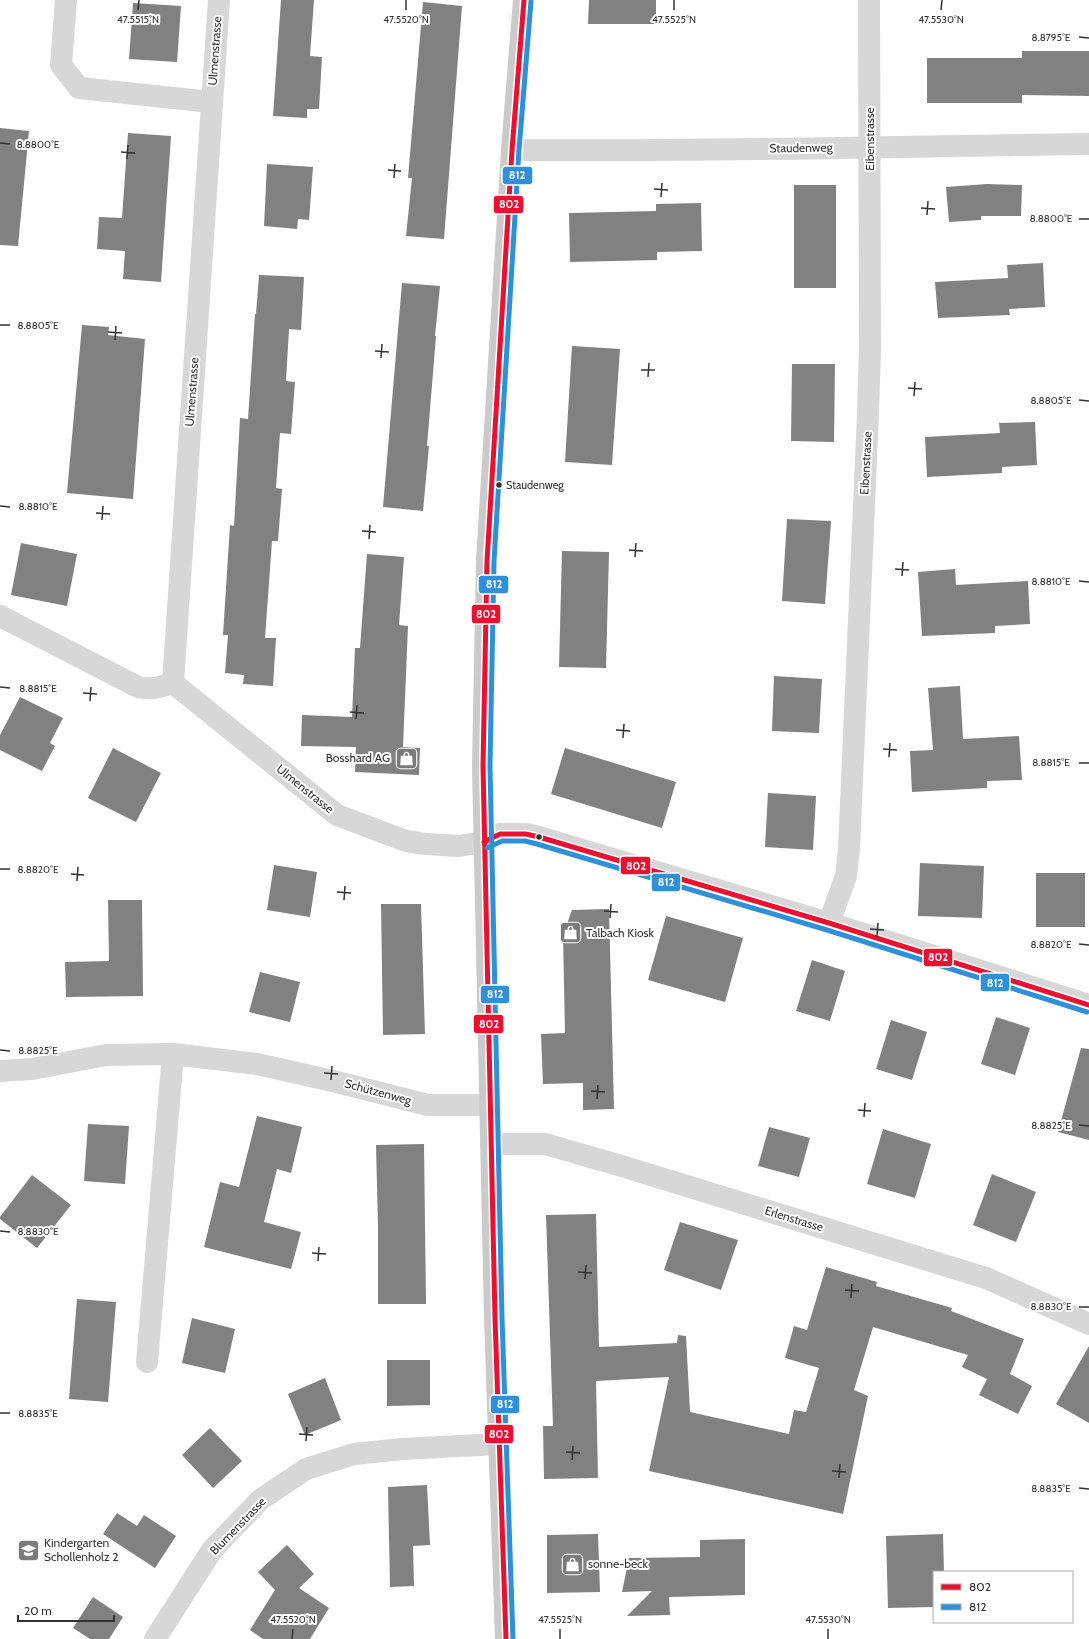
<svg xmlns="http://www.w3.org/2000/svg" width="1089" height="1639" font-family="Cabin,sans-serif">
	<rect width="100%" height="100%" fill="#fff"/>
	<g fill="#818181">
		<polygon points="281,0 314,0 310,56 322,57 319,109 307,109 307,118 273,116"/>
		<polygon points="589,0 656,0 656,24 588,24"/>
		<polygon points="423,2 462,6 444,239 406,236 412,178 408,178"/>
		<polygon points="133,3 181,6 177,62 129,59"/>
		<polygon points="1022,51 1089,51 1089,96 1022,95 1022,103 927,103 927,58 1022,58"/>
		<polygon points="0,128 29,131 18,246 0,245"/>
		<polygon points="128,133 171,136 161,282 123,279 125,251 97,249 99,217 122,218"/>
		<polygon points="267,164 313,167 309,220 298,219 297,229 264,226"/>
		<polygon points="987,184 1022,185 1021,216 981,216 981,220 949,222 946,187"/>
		<rect x="794" y="185" width="42" height="103"/>
		<polygon points="701,203 702,251 657,252 657,260 570,262 569,213 656,211 656,204"/>
		<polygon points="1043,263 1045,307 1009,309 1010,315 938,318 935,282 1008,278 1007,265"/>
		<polygon points="259,275 304,277 301,330 289,329 286,381 295,382 291,434 280,433 276,488 282,489 278,541 272,541 265,638 276,638 273,686 243,684 244,675 225,673 228,635 223,635 230,525 234,526 240,418 248,419 255,314 256,314"/>
		<polygon points="402,283 440,286 435,336 436,336 427,446 429,446 423,511 383,507"/>
		<polygon points="82,325 109,327 108,335 145,339 133,499 67,493"/>
		<polygon points="572,346 620,349 612,465 565,462"/>
		<polygon points="792,364 835,364 834,442 791,441"/>
		<polygon points="1035,422 1037,465 1002,467 1002,473 927,477 925,437 1000,433 999,423"/>
		<polygon points="787,519 831,521 825,604 782,601"/>
		<polygon points="21,543 77,554 67,606 11,595"/>
		<polygon points="562,551 609,552 606,668 559,667"/>
		<polygon points="367,554 404,557 399,625 408,626 403,747 420,748 419,775 355,772 356,747 301,746 302,715 352,717 355,648 360,648"/>
		<polygon points="955,569 956,585 1028,581 1030,624 995,626 995,633 922,636 918,572"/>
		<polygon points="774,676 822,679 819,733 772,731"/>
		<polygon points="960,686 963,739 1019,736 1022,780 987,781 987,788 912,792 910,751 933,750 928,688"/>
		<polygon points="20,697 63,718 50,743 55,746 42,771 0,750 0,735"/>
		<polygon points="113,748 161,773 136,822 88,798"/>
		<polygon points="565,748 676,782 662,828 551,794"/>
		<polygon points="768,793 816,796 813,850 765,847"/>
		<polygon points="920,863 984,866 982,918 918,916"/>
		<polygon points="274,865 317,872 310,917 267,910"/>
		<rect x="1036" y="873" width="49" height="54"/>
		<polygon points="108,900 142,900 143,996 66,997 65,962 109,961"/>
		<polygon points="381,904 421,904 425,1034 383,1035"/>
		<polygon points="609,909 614,1109 583,1110 583,1083 543,1084 541,1034 565,1033 563,935 572,910"/>
		<polygon points="666,916 743,938 725,1002 648,980"/>
		<polygon points="812,960 845,971 830,1021 796,1011"/>
		<polygon points="260,972 300,982 290,1022 249,1012"/>
		<polygon points="996,1017 1030,1028 1015,1075 981,1064"/>
		<polygon points="891,1020 927,1032 912,1080 876,1069"/>
		<polygon points="1081,1048 1089,1049 1089,1140 1058,1132"/>
		<polygon points="257,1116 302,1127 291,1173 277,1169 264,1222 301,1232 291,1269 204,1247 220,1182 239,1187"/>
		<polygon points="88,1124 129,1126 125,1184 84,1181"/>
		<polygon points="769,1127 810,1138 799,1177 758,1166"/>
		<polygon points="883,1129 931,1144 915,1198 867,1184"/>
		<polygon points="424,1144 426,1304 378,1304 378,1226 376,1145"/>
		<polygon points="992,1174 1036,1192 1016,1242 973,1225"/>
		<polygon points="32,1175 71,1205 37,1248 0,1219 0,1217"/>
		<polygon points="596,1214 599,1347 677,1343 678,1335 686,1336 690,1412 789,1434 794,1410 806,1412 819,1368 785,1358 794,1326 807,1330 826,1267 877,1282 876,1286 952,1308 951,1311 1024,1339 1010,1374 1032,1386 1018,1414 979,1395 987,1379 962,1367 968,1355 873,1327 854,1390 868,1396 843,1514 649,1471 669,1377 596,1381 598,1478 544,1479 543,1426 553,1426 546,1215"/>
		<polygon points="680,1222 738,1240 721,1290 664,1270"/>
		<polygon points="77,1299 116,1302 108,1402 69,1399"/>
		<polygon points="192,1318 235,1329 225,1373 182,1363"/>
		<polygon points="1089,1346 1089,1423 1056,1404"/>
		<polygon points="387,1360 430,1360 430,1405 387,1406"/>
		<polygon points="325,1378 341,1420 305,1435 288,1394"/>
		<polygon points="210,1428 242,1461 213,1488 182,1455"/>
		<polygon points="427,1485 430,1545 413,1546 414,1586 390,1587 388,1487"/>
		<polygon points="117,1513 137,1526 144,1515 176,1536 155,1568 103,1534"/>
		<polygon points="598,1534 600,1592 547,1593 547,1535"/>
		<polygon points="943,1534 944,1572 934,1572 934,1607 888,1608 886,1536"/>
		<polygon points="745,1539 745,1595 669,1597 670,1615 627,1616 652,1591 622,1592 629,1558 700,1557 700,1540"/>
		<polygon points="287,1545 314,1574 299,1588 329,1608 310,1639 263,1639 250,1630 275,1590 258,1572"/>
		<polygon points="93,1597 123,1617 109,1639 90,1639 73,1628"/>
	</g>
	<g fill="none" stroke-linecap="round" stroke-linejoin="round">
		<g stroke="#d7d7d7" stroke-width="22">
			<polyline points="66,0 61,65 79,88 211,102"/>
			<path d="M512 150C705 152 897 146 1089 144"/>
			<path d="M0 616 138 687C152 690 160 687 173 683"/>
			<polyline points="173,683 337,815 406,841 426,844 459,846 484,842 500,834 526,834 539,837 829,923 1089,1005"/>
			<polyline points="173,683 219,0"/>
			<polyline points="829,923 846,876 849,849 868,414 870,349 869,0"/>
			<polyline points="0,1071 32,1069 106,1055 173,1054 257,1064 337,1082 428,1105 490,1105"/>
			<polyline points="491,1144 545,1144 625,1167 986,1278 1089,1324"/>
			<polyline points="147,1362 173,1054"/>
			<polyline points="155,1639 212,1550 260,1500 306,1469 354,1454 402,1449 499,1444"/>
		</g>
		<polyline stroke="#cacaca" stroke-width="22" points="506,1639 495,1318 483,766 487,561 512,150 524,0"/>
		<defs>
			<g id="bus-1">
				<polyline points="484,842 500,834 526,834 539,837 829,923 1089,1005"/>
				<polyline points="506,1639 495,1318 483,766 487,561 512,150 524,0"/>
			</g>
			<g id="bus-2">
				<polyline points="487,848 502,841 525,841 537,844 827,930 1087,1012"/>
				<polyline points="513,1639 502,1318 490,766 494,561 519,150 531,1"/>
			</g>
		</defs>
		<use href="#bus-1" stroke="#fff" stroke-width="8"/>
		<use href="#bus-2" stroke="#fff" stroke-width="8"/>
		<use href="#bus-1" stroke="#ea102f" stroke-width="5"/>
		<use href="#bus-2" stroke="#2f90da" stroke-width="5"/>
	</g>
	<path fill="none" stroke="#333" stroke-width="1.5" d="M138 10 139 0M406 10V0M674 10V0M941 10 942 0M1079 37 1089 38M0 143 10 144M121 152 135 153M127 159 128 145M388 170 401 171M394 178 395 164M654 189 668 190M661 197 662 183M921 208 935 209M927 215 928 201M1079 219H1089M0 325H10M108 332 122 333M115 340 116 326M375 351 389 352M381 358 382 344M641 370H655M648 377 649 363M908 388 922 389M914 396 915 382M1079 400 1089 401M0 506 10 507M96 513 110 514M102 520 103 506M362 531 376 532M369 539 370 525M629 550 643 551M635 557 636 543M895 569 909 570M902 576 903 562M1079 581 1089 582M0 687 10 688M83 693 97 694M90 701 91 687M350 712 364 713M356 719 357 705M616 730 630 731M623 738 624 724M883 749 897 750M889 757 890 743M1079 763H1089M0 869H10M71 874 84 875M77 881 78 867M337 892 351 893M344 900 345 886M604 911 618 912M610 918 611 904M870 929 884 930M877 937 878 923M1079 944 1089 945M0 1050 10 1051M324 1073 338 1074M331 1080 332 1066M591 1091 605 1092M597 1099 598 1085M858 1110 871 1111M864 1117 865 1103M1079 1125 1089 1126M0 1231 10 1232M312 1253 326 1254M318 1261 319 1247M578 1272 592 1273M585 1279 586 1265M845 1290 859 1291M851 1298 852 1284M1079 1307H1089M0 1413H10M299 1434 313 1435M306 1441 307 1427M566 1452 580 1453M572 1460 573 1446M832 1471 846 1472M839 1478 840 1464M1079 1488 1089 1489M292 1639 293 1629M560 1639V1629M828 1639V1629"/>
	<defs>
		<symbol id="shop-square" viewBox="-11 -11 22 22"><rect x="-9" y="-9" width="18" height="18" rx="4" fill="#7a7a7a" stroke="#fff"/><path d="M-5-2.5h2.3a2.7 3.5 0 0 1 5.4 0H5L5.5 6h-11ZM-1.5-2.5h3a1.5 2.3 0 0 0-3 0Z" fill="#fff"/></symbol>
		<symbol id="school-square" viewBox="-11 -11 22 22"><rect x="-9" y="-9" width="18" height="18" rx="4" fill="#7a7a7a" stroke="#fff"/><path d="M0-5L7-2L0 1L-7-2ZM-4 1L0 2.5L4 1V4Q0 6-4 4Z" fill="#fff"/></symbol>
	</defs>
	<g fill-rule="evenodd">
		<use href="#shop-square" x="394" y="746" width="25" height="25"/>
		<use href="#shop-square" x="558" y="920" width="25" height="25"/>
		<use href="#school-square" x="16" y="1538" width="25" height="25"/>
		<use href="#shop-square" x="560" y="1552" width="25" height="25"/>
	</g>
	<g fill="#333" stroke="#fff" stroke-width="1.5">
		<circle cx="499" cy="485" r="3.5"/>
		<circle cx="539" cy="837" r="3.5"/>
	</g>
	<g text-anchor="middle" stroke-width="4" stroke-linejoin="round" paint-order="stroke">
		<g font-size="11" fill="#333" stroke="#fff" text-anchor="start">
			<text x="506" y="489">Staudenweg</text>
		</g>
		<g font-size="12" fill="#333" stroke="#fff">
			<text transform="translate(215 51) rotate(-86)" y="4">Ulmenstrasse</text>
			<text transform="translate(870 139) rotate(-90)" y="4">Eibenstrasse</text>
			<text transform="translate(801 148) rotate(-1)" y="4">Staudenweg</text>
			<text transform="translate(192 392) rotate(-86)" y="4">Ulmenstrasse</text>
			<text transform="translate(866 463) rotate(-87)" y="4">Eibenstrasse</text>
			<text transform="translate(305 789) rotate(39)" y="4">Ulmenstrasse</text>
			<text transform="translate(378 1092) rotate(15)" y="4">Schützenweg</text>
			<text transform="translate(794 1219) rotate(17)" y="4">Erlenstrasse</text>
			<text transform="translate(238 1526) rotate(-46)" y="4">Blumenstrasse</text>
		</g>
		<g font-size="12" fill="#333" stroke="#fff" text-anchor="start">
			<text x="390" y="762" text-anchor="end">Bosshard AG</text>
			<text x="586" y="937">Talbach Kiosk</text>
			<text x="44" y="1547">Kindergarten<tspan x="44" dy="14">Schollenholz 2</tspan></text>
			<text x="588" y="1568">sonne-beck</text>
		</g>
	</g>
	<g font-size="10" text-anchor="middle" fill="#333" stroke="#fff" stroke-width="4" stroke-linejoin="round" paint-order="stroke">
		<text x="138" y="23">47.5515°N</text>
		<text x="406" y="23">47.5520°N</text>
		<text x="674" y="23">47.5525°N</text>
		<text x="941" y="23">47.5530°N</text>
		<text x="1051" y="41">8.8795°E</text>
		<text x="38" y="148">8.8800°E</text>
		<text x="1051" y="222">8.8800°E</text>
		<text x="38" y="329">8.8805°E</text>
		<text x="1051" y="404">8.8805°E</text>
		<text x="38" y="510">8.8810°E</text>
		<text x="1051" y="585">8.8810°E</text>
		<text x="38" y="692">8.8815°E</text>
		<text x="1051" y="766">8.8815°E</text>
		<text x="38" y="873">8.8820°E</text>
		<text x="1051" y="948">8.8820°E</text>
		<text x="38" y="1054">8.8825°E</text>
		<text x="1051" y="1129">8.8825°E</text>
		<text x="38" y="1235">8.8830°E</text>
		<text x="1051" y="1310">8.8830°E</text>
		<text x="38" y="1417">8.8835°E</text>
		<text x="1051" y="1492">8.8835°E</text>
		<text x="293" y="1623">47.5520°N</text>
		<text x="560" y="1623">47.5525°N</text>
		<text x="828" y="1623">47.5530°N</text>
	</g>
	<g stroke="#fff" stroke-width="1.5">
		<rect x="502" y="166" width="31" height="19" rx="4" fill="#2f90da"/>
		<rect x="493" y="195" width="31" height="19" rx="4" fill="#ea102f"/>
		<rect x="478" y="575" width="31" height="19" rx="4" fill="#2f90da"/>
		<rect x="471" y="604" width="30" height="20" rx="4" fill="#ea102f"/>
		<rect x="620" y="856" width="31" height="19" rx="4" fill="#ea102f"/>
		<rect x="651" y="873" width="30" height="19" rx="4" fill="#2f90da"/>
		<rect x="923" y="948" width="30" height="19" rx="4" fill="#ea102f"/>
		<rect x="980" y="973" width="30" height="19" rx="4" fill="#2f90da"/>
		<rect x="480" y="985" width="30" height="19" rx="4" fill="#2f90da"/>
		<rect x="473" y="1014" width="31" height="20" rx="4" fill="#ea102f"/>
		<rect x="490" y="1395" width="30" height="19" rx="4" fill="#2f90da"/>
		<rect x="484" y="1424" width="30" height="20" rx="4" fill="#ea102f"/>
	</g>
	<g font-size="11" text-anchor="middle" font-weight="bold" fill="#fff">
		<text x="517" y="179">812</text>
		<text x="509" y="208">802</text>
		<text x="494" y="588">812</text>
		<text x="486" y="618">802</text>
		<text x="636" y="870">802</text>
		<text x="666" y="886">812</text>
		<text x="938" y="961">802</text>
		<text x="995" y="987">812</text>
		<text x="495" y="998">812</text>
		<text x="489" y="1028">802</text>
		<text x="505" y="1408">812</text>
		<text x="499" y="1438">802</text>
	</g>
	<rect x="933" y="1571" width="140" height="52" fill="#ffffff" stroke="#adadad"/>
	<rect x="941" y="1584" width="20" height="6" fill="#ea102f" stroke="#adadad"/>
	<text x="969" y="1591" font-size="12" fill="#333333">802</text>
	<rect x="941" y="1604" width="20" height="6" fill="#2f90da" stroke="#adadad"/>
	<text x="969" y="1611" font-size="12" fill="#333333">812</text>
	<path d="M18 1615v6h96v-6" fill="none" stroke="#333333" stroke-width="2"/>
	<text x="24" y="1615" font-size="12" fill="#333333" stroke="#ffffff" stroke-width="3" paint-order="stroke">20 m</text>
</svg>
